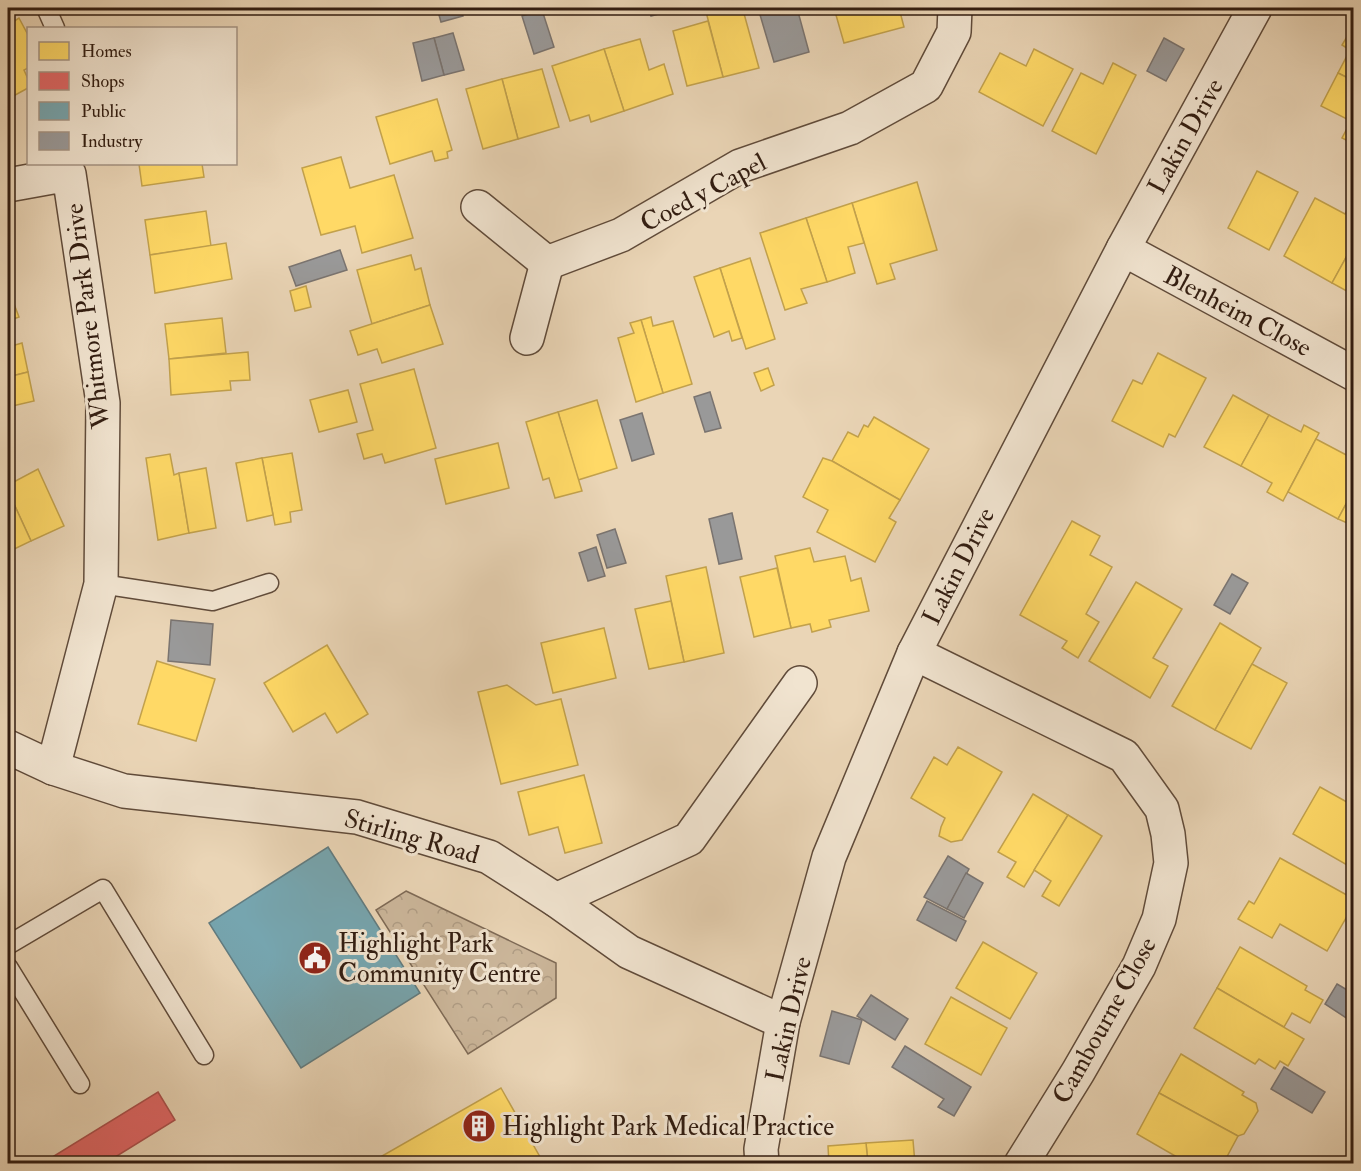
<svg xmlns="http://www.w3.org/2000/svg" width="1361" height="1171" font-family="'IM FELL Double Pica',serif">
	<defs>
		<pattern id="forest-crowns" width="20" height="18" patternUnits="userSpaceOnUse" patternTransform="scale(1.5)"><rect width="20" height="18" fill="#cbb69a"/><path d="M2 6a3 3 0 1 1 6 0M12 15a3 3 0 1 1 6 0" fill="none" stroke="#af9c84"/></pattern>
	</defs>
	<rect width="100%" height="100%" fill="#ead5b6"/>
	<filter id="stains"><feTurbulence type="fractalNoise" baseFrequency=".00333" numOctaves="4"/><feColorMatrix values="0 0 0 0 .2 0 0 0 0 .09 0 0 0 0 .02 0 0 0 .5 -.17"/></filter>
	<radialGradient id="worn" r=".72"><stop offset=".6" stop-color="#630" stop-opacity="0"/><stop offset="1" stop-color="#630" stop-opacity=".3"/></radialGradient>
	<polygon fill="url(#forest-crowns)" stroke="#7e6a56" stroke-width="1.5" points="406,891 556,963 556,998 468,1054 376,910"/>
	<g fill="#ffd966" stroke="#c2a14c" stroke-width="1.5">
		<polygon points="705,8 734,8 735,12 743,10 759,68 723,77"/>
		<polygon points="834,8 899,8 904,27 844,43"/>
		<polygon points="19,18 28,35 28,68 24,70 28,79 28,88 8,99 8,25"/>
		<polygon points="708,21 723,77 687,86 673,31"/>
		<polygon points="1354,25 1354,81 1338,73 1350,50 1342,45"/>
		<polygon points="640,39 649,70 664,64 673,94 624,111 604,49"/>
		<polygon points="604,49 624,111 591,122 589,115 570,121 552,66"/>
		<polygon points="1034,49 1073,69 1043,126 979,92 1000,53 1026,66"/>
		<polygon points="1113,63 1136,75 1096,154 1052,131 1081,73 1103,84"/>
		<polygon points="542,69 559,127 518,139 502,79"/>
		<polygon points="1338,73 1354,81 1354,144 1342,138 1351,121 1321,106"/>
		<polygon points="502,79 518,139 483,149 466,89"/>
		<polygon points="437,99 452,150 447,152 448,158 435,161 432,151 390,164 376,117"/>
		<polygon points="341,157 350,188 394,175 413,238 362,253 355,226 321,235 302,168"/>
		<polygon points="139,164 202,164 204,177 142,186"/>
		<polygon points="1257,171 1298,192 1269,250 1228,228"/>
		<polygon points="917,182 937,250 890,264 895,279 877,284 852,203"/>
		<polygon points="1315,198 1345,214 1354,200 1354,243 1332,283 1284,256"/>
		<polygon points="852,203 864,243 848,247 855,273 827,282 806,218"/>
		<polygon points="206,211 211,246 150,255 145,220"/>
		<polygon points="806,218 827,282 801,289 807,303 785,310 760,233"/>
		<polygon points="226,243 232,279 155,293 150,255"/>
		<polygon points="1354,243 1354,295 1332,283"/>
		<polygon points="411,255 415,270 421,268 430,305 372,324 357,270"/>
		<polygon points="750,258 775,339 746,349 720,268"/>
		<polygon points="720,268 742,338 732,341 729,331 714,337 694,277"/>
		<polygon points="306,286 311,307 295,311 290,291"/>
		<polygon points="8,288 19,317 8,321"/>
		<polygon points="430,305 443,344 382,363 377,349 358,355 350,331"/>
		<polygon points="651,317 653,326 673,321 692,384 663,393 641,320"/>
		<polygon points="222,318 226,353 169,359 165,324"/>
		<polygon points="641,320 663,393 636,402 618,338 634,333 630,323"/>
		<polygon points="22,343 28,372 8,377 8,347"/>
		<polygon points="248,352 250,380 230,381 231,390 171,395 169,359"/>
		<polygon points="1158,353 1206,378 1175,437 1169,434 1163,447 1112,421 1133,380 1142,384"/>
		<polygon points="768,368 774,385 761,391 754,373"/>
		<polygon points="414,369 436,448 385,463 382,454 364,459 357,434 373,430 360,384"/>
		<polygon points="28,372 34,401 8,407 8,377"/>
		<polygon points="348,390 357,422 319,432 310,400"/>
		<polygon points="1233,395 1269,415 1241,466 1204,447"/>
		<polygon points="597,400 617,468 578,480 558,412"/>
		<polygon points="558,412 582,491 555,498 549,478 543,480 526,422"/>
		<polygon points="1269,415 1301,432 1304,425 1319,433 1283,501 1267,492 1272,483 1241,466"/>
		<polygon points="874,417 929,449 900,500 832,461 848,432 858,437 864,425 868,427"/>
		<polygon points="1316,439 1354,459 1354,489 1338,519 1288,492"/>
		<polygon points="498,443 509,488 446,504 435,459"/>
		<polygon points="292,453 302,510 290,512 291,522 275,525 262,458"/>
		<polygon points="170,454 174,475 179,473 189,533 158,540 146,458"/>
		<polygon points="262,458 273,515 247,521 236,463"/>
		<polygon points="823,458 832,461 900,500 889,518 896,522 875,562 817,532 828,510 803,497"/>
		<polygon points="206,468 216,528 189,533 179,473"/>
		<polygon points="38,469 64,526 31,541 8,491 8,485"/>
		<polygon points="1354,489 1354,526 1338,519"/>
		<polygon points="8,491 31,541 8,552"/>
		<polygon points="1072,521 1100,536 1090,555 1112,567 1086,614 1099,622 1078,658 1062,648 1067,641 1020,615"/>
		<polygon points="810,548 814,562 845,556 851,581 861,578 869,611 829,620 831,627 812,632 810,624 791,628 775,556"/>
		<polygon points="706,567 724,653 684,662 666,576"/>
		<polygon points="777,568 791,628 754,637 740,577"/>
		<polygon points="1136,582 1182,609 1153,658 1168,666 1150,698 1089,661"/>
		<polygon points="671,601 684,662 649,669 635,609"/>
		<polygon points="1220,623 1261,648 1215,730 1172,706"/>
		<polygon points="604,628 616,678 553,693 541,643"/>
		<polygon points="327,645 368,714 337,733 325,713 293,732 264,683"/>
		<polygon points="157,661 215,679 196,741 138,724"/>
		<polygon points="1252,664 1287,683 1251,749 1215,730"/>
		<polygon points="507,685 536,705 561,699 578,765 501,784 478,692"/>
		<polygon points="958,747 1002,772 962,840 951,842 939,836 941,827 945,818 911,798 934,757 947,765"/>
		<polygon points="584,775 602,843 565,853 558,827 529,835 518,792"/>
		<polygon points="1320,787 1354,806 1354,869 1293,834"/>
		<polygon points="1033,794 1068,815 1024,887 1007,877 1016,862 998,852"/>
		<polygon points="1068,815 1102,836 1059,906 1042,896 1051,881 1034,870"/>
		<polygon points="1280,858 1354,899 1354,904 1327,951 1280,924 1272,938 1238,919 1249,901 1254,904"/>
		<polygon points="983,942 1037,973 1010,1019 956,988"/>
		<polygon points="1240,947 1307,986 1305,990 1323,1000 1310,1023 1292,1013 1284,1027 1217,988"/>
		<polygon points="1217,988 1304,1039 1288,1066 1280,1061 1275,1069 1259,1059 1255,1064 1194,1028"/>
		<polygon points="951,997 1007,1028 981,1075 925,1044"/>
		<polygon points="1181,1054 1244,1092 1242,1095 1256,1103 1258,1111 1244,1134 1238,1136 1159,1093"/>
		<polygon points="501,1088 544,1164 368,1164"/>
		<polygon points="1159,1093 1238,1136 1223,1164 1189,1164 1137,1134"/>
		<polygon points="913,1140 915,1164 868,1164 866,1143"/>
		<polygon points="866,1143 868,1164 829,1164 828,1146"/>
	</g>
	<polygon fill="#e06666" stroke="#ac504c" stroke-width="1.5" points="158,1092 175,1120 104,1164 41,1164"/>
	<polygon fill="#76a5af" stroke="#627c80" stroke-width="1.5" points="328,847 420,993 301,1068 209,923"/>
	<g fill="#999" stroke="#7a7470" stroke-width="1.5">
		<polygon points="437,8 460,8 463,16 441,22"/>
		<polygon points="648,8 669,8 670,11 651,16"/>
		<polygon points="758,8 797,8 809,52 774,62"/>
		<polygon points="542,10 554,47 534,54 522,16"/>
		<polygon points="453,33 464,70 444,75 434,38"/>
		<polygon points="434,38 444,75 422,81 413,43"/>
		<polygon points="1164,38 1184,49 1166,81 1147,71"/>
		<polygon points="340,250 347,270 296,286 289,267"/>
		<polygon points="710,392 721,428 705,432 694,397"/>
		<polygon points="642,413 654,454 632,461 620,420"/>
		<polygon points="732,513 742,559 719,564 709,519"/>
		<polygon points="615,529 626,563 607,568 597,535"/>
		<polygon points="596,547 605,576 588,581 579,553"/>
		<polygon points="1232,574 1248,583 1230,614 1214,605"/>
		<polygon points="171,620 213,624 210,665 168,661"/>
		<polygon points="948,856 969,869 947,909 924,897"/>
		<polygon points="966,873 983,883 964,918 947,909"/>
		<polygon points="927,901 966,921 956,941 917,920"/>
		<polygon points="1337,984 1354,994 1354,1023 1325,1004"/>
		<polygon points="871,995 908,1019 895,1040 857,1016"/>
		<polygon points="832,1011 862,1020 849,1064 820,1056"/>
		<polygon points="905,1046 971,1087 954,1116 938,1107 944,1099 892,1067"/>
		<polygon points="1284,1067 1325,1092 1312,1113 1271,1089"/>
	</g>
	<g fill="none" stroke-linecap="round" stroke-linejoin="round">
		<defs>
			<g id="service">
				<polyline points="47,10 55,28"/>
				<polyline points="101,584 213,601 269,583"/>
				<polyline points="8,945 103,889 204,1055"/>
				<polyline points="8,967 80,1084"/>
			</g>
			<g id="minor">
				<polyline points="8,185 69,174 103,403 101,584 53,768"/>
				<polyline points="478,207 547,263 621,235 740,166 850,128 926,86 954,32 955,8"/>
				<polyline points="1123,249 1354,374"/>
				<polyline points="527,338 547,263"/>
				<polyline points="914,653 1124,756 1162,809 1168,834 1171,863 1159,919 1139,966 1078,1072 1021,1164"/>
				<polyline points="8,747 53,768 124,791 357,817 489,857 556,900 629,952 783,1022"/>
				<polyline points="556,900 689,839 800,683"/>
				<polyline points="762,1164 761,1149 783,1022 829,857 914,653 1123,249 1255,8"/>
			</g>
		</defs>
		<use href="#service" stroke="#604b3a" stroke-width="21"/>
		<use href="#minor" stroke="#604b3a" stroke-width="36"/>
		<use href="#service" stroke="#f1e4d0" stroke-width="18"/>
		<use href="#minor" stroke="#f1e4d0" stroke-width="33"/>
	</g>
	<defs>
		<symbol id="civic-disc" viewBox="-11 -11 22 22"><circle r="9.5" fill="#8f2418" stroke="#f1e4d0"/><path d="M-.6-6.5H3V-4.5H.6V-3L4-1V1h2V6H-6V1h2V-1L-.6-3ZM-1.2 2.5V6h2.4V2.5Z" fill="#fff"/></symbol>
		<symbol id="building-disc" viewBox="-11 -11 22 22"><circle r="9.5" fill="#8f2418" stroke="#f1e4d0"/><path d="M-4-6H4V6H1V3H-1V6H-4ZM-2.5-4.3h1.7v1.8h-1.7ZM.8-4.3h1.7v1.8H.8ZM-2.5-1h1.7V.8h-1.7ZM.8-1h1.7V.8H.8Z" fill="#fff"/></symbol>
	</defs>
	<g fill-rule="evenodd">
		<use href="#civic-disc" x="296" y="939" width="38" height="38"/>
		<use href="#building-disc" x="460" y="1107" width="38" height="38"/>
	</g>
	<g text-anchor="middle" stroke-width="6" stroke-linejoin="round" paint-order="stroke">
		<g font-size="26" fill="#321d11" stroke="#f1e4d0">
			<text transform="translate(1185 136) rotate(-61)" y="9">Lakin Drive</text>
			<text transform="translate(703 192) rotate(-28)" y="9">Coed y Capel</text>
			<text transform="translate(1238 311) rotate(28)" y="9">Blenheim Close</text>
			<text transform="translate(87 316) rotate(-97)" y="9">Whitmore Park Drive</text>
			<text transform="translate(958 566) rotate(-63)" y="9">Lakin Drive</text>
			<text transform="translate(412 836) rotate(16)" y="9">Stirling Road</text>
			<text transform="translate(788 1019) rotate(-77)" y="9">Lakin Drive</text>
			<text transform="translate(1104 1020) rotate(-61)" y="9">Cambourne Close</text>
		</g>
		<g font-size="26" fill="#321d11" stroke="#f1e4d0" text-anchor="start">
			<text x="338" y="952">Highlight Park<tspan x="338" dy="30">Community Centre</tspan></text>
			<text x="502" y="1135">Highlight Park Medical Practice</text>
		</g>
	</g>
	<rect width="1361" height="1171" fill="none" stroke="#ead5b6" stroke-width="30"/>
	<rect x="9" y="9" width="1343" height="1153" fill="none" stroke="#321d11" stroke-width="3"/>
	<rect x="15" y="15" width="1331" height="1141" fill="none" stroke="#321d11" stroke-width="1.5"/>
	<rect x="27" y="27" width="210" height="138" fill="#f1e4d0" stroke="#a59484" stroke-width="1.5"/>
	<rect x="39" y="42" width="30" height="18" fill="#ffd966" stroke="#a59484" stroke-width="1.5"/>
	<text x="81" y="57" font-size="18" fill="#321d11">Homes</text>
	<rect x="39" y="72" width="30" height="18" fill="#e06666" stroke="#a59484" stroke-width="1.5"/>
	<text x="81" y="87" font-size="18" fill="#321d11">Shops</text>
	<rect x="39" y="102" width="30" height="18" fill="#76a5af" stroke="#a59484" stroke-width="1.5"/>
	<text x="81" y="117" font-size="18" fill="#321d11">Public</text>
	<rect x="39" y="132" width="30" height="18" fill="#999999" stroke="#a59484" stroke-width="1.5"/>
	<text x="81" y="147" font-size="18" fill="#321d11">Industry</text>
	<rect width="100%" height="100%" filter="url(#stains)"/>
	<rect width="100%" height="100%" fill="url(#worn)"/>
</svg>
